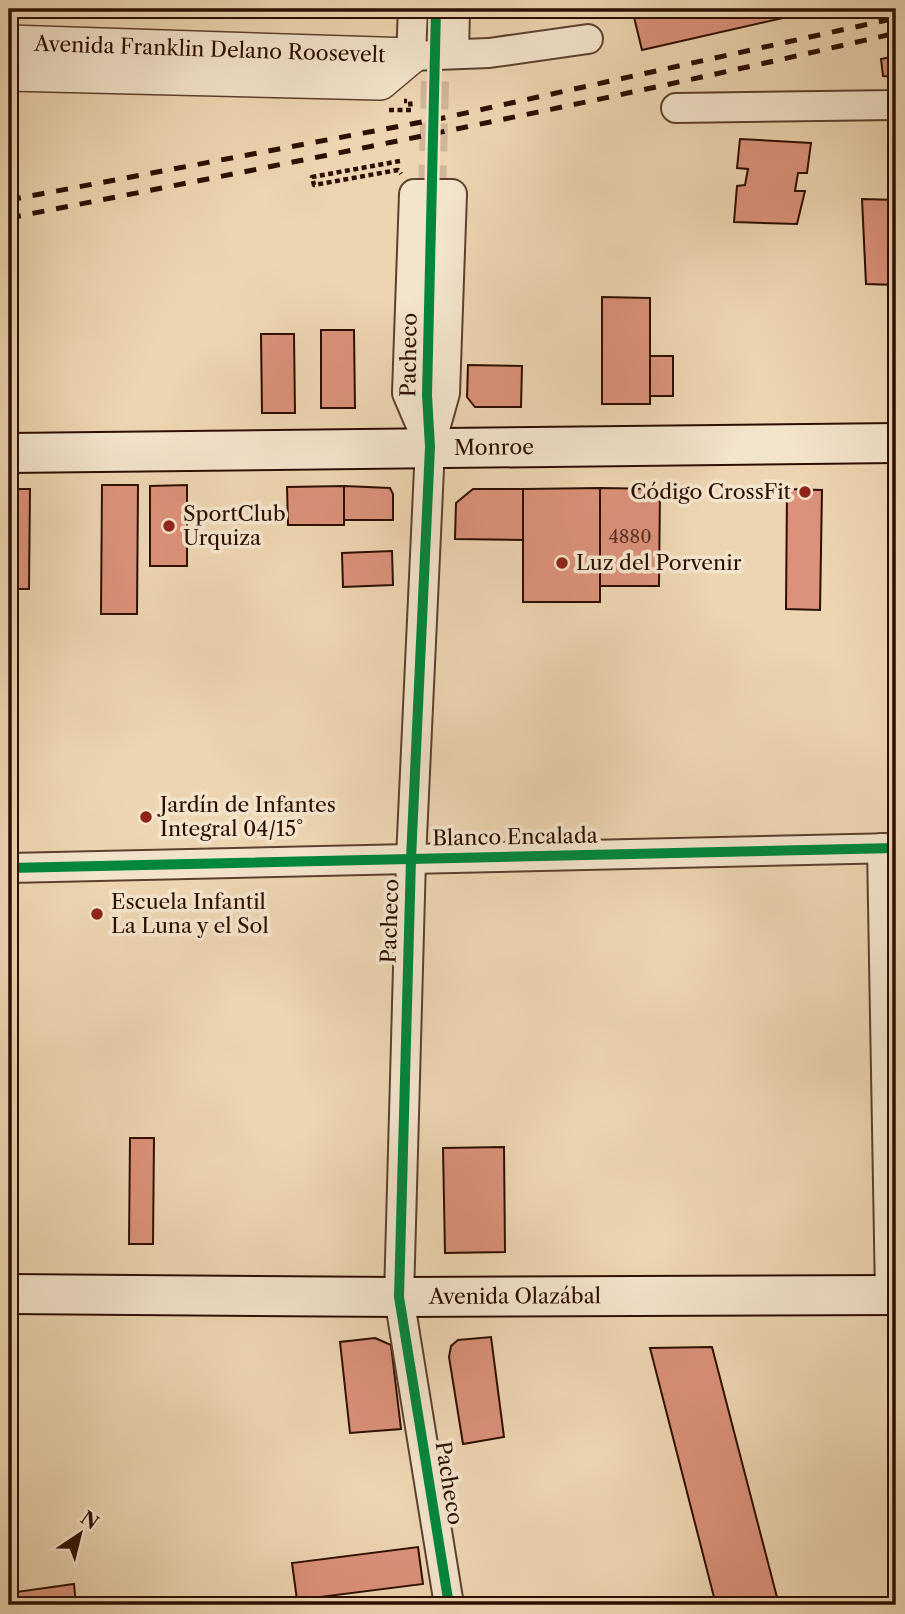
<svg xmlns="http://www.w3.org/2000/svg" width="905" height="1614" font-family="'Libre Caslon Text',serif">
	<rect width="100%" height="100%" fill="#edd5b1"/>
	<filter id="stains"><feTurbulence type="fractalNoise" baseFrequency=".00286" numOctaves="4"/><feColorMatrix values="0 0 0 0 .2 0 0 0 0 .09 0 0 0 0 .02 0 0 0 .5 -.17"/></filter>
	<radialGradient id="worn" r=".72"><stop offset=".6" stop-color="#630" stop-opacity="0"/><stop offset="1" stop-color="#630" stop-opacity=".3"/></radialGradient>
	<g fill="#db917a" stroke="#2d0e02" stroke-width="2">
		<polygon points="632,9 822,9 642,50"/>
		<polygon points="896,56 896,77 883,76 881,59"/>
		<polygon points="740,139 811,143 807,173 798,173 795,191 805,191 797,224 734,222 737,186 745,185 748,169 737,168"/>
		<polygon points="862,199 896,200 896,285 866,284"/>
		<polygon points="602,297 650,298 650,404 602,404"/>
		<polygon points="321,330 354,330 355,408 321,408"/>
		<polygon points="261,334 294,334 295,413 262,413"/>
		<rect x="650" y="356" width="23" height="40"/>
		<polygon points="468,365 522,366 521,407 475,407 467,397"/>
		<polygon points="9,366 14,366 13,420 9,420"/>
		<polygon points="102,485 138,485 137,614 101,614"/>
		<polygon points="187,485 187,566 150,566 150,486"/>
		<polygon points="344,486 390,488 393,494 393,520 344,520"/>
		<polygon points="344,486 344,525 288,525 287,487"/>
		<polygon points="600,488 660,489 659,586 600,586"/>
		<polygon points="600,488 600,602 523,602 523,489"/>
		<polygon points="9,489 30,489 29,589 9,589"/>
		<polygon points="473,489 523,489 523,540 455,539 456,503"/>
		<polygon points="787,489 822,490 820,610 786,609"/>
		<polygon points="392,551 393,585 343,587 342,553"/>
		<polygon points="130,1138 154,1138 153,1244 129,1244"/>
		<polygon points="504,1147 505,1252 445,1253 443,1148"/>
		<polygon points="491,1337 504,1437 463,1444 449,1357 451,1346 458,1340"/>
		<polygon points="375,1338 391,1345 401,1429 350,1433 340,1342"/>
		<polygon points="712,1347 779,1605 716,1605 650,1348"/>
		<polygon points="418,1547 423,1584 297,1600 292,1563"/>
		<polygon points="74,1584 76,1605 9,1605 9,1593"/>
	</g>
	<g fill="none" stroke-linecap="round" stroke-linejoin="round">
		<polyline stroke="#d0b797" stroke-width="28" stroke-dasharray="28 14" stroke-linecap="butt" points="431,235 436,40"/>
		<defs>
			<g id="minor">
				<polyline points="413,9 411,56 489,53 588,39"/>
				<polyline points="454,54 455,9"/>
				<polyline points="676,108 896,105"/>
				<polygon points="414,194 452,194 445,393 430,447 407,393"/>
				<polyline points="431,235 427,395 430,447 411,859 399,1297 449,1605"/>
				<polyline points="882,848 890,1295"/>
				<polyline points="9,868 896,848"/>
			</g>
			<g id="tertiary">
				<path id="s1" d="M9 43 411 56"/>
				<polyline points="9,73 380,82 411,56"/>
			</g>
			<g id="secondary">
				<path id="s2" d="M9 453 896 443"/>
				<path id="s3" d="M9 1294 399 1297 896 1295"/>
			</g>
		</defs>
		<use href="#minor" stroke="#5d402e" stroke-width="32"/>
		<use href="#tertiary" stroke="#5d402e" stroke-width="38"/>
		<use href="#secondary" stroke="#2d0e02" stroke-width="42"/>
		<g stroke="#2d0e02" stroke-width="4.5" stroke-dasharray="5 3.5" stroke-linecap="butt">
			<polyline points="389,110 411,110 410,101 404,101"/>
			<polyline points="400,161 312,177 314,185 398,170 401,174"/>
		</g>
		<use href="#minor" stroke="#f3e4cc" stroke-width="28"/>
		<use href="#tertiary" stroke="#f3e4cc" stroke-width="35"/>
		<use href="#secondary" stroke="#f3e4cc" stroke-width="38"/>
		<g stroke="#2d0e02" stroke-width="5" stroke-dasharray="12 12" stroke-linecap="butt">
			<polyline points="9,200 443,118 896,18"/>
			<path d="M9 218C305 160 602 102 896 33"/>
		</g>
		<defs>
			<g id="cycleway">
				<polyline points="436,9 427,395 430,447 411,859 399,1297 449,1605"/>
				<polyline points="9,868 896,848"/>
			</g>
		</defs>
		<use href="#cycleway" stroke="#f3e4cc" stroke-width="15"/>
		<use href="#cycleway" stroke="#00873e" stroke-width="10"/>
	</g>
	<g fill="#8f2418" stroke="#f3e4cc" stroke-width="2.5">
		<circle cx="805" cy="492" r="7"/>
		<circle cx="169" cy="526" r="7"/>
		<circle cx="562" cy="563" r="7"/>
		<circle cx="146" cy="817" r="7"/>
		<circle cx="97" cy="914" r="7"/>
	</g>
	<g text-anchor="middle" stroke-width="7" stroke-linejoin="round" paint-order="stroke">
		<g font-size="18" fill="#582f20">
			<text x="630" y="543">4880</text>
		</g>
		<g font-size="21" fill="#2d0e02" stroke="#f3e4cc">
			<text dy="7" stroke="none"><textPath href="#s1" startOffset="201">Avenida Franklin Delano Roosevelt</textPath></text>
			<text transform="translate(409 355) rotate(-89)" y="7">Pacheco</text>
			<text dy="7" stroke="none"><textPath href="#s2" startOffset="485">Monroe</textPath></text>
			<text transform="translate(515 837) rotate(-1)" y="7">Blanco Encalada</text>
			<text transform="translate(390 921) rotate(-88)" y="7">Pacheco</text>
			<text dy="7" stroke="none"><textPath href="#s3" startOffset="506">Avenida Olazábal</textPath></text>
			<text transform="translate(449 1483) rotate(81)" y="7">Pacheco</text>
		</g>
		<g font-size="21" fill="#2d0e02" stroke="#f3e4cc" text-anchor="start">
			<text x="791" y="499" text-anchor="end">Código CrossFit</text>
			<text x="183" y="521">SportClub<tspan x="183" dy="24">Urquiza</tspan></text>
			<text x="576" y="570">Luz del Porvenir</text>
			<text x="160" y="812">Jardín de Infantes<tspan x="160" dy="24">Integral 04/15°</tspan></text>
			<text x="111" y="909">Escuela Infantil<tspan x="111" dy="24">La Luna y el Sol</tspan></text>
		</g>
	</g>
	<rect width="905" height="1614" fill="none" stroke="#edd5b1" stroke-width="35"/>
	<rect x="10" y="10" width="884" height="1593" fill="none" stroke="#2d0e02" stroke-width="3.5"/>
	<rect x="18" y="18" width="870" height="1579" fill="none" stroke="#2d0e02" stroke-width="2"/>
	<g transform="translate(80 1534) rotate(35)" stroke="#f3e4cc" stroke-width="5" paint-order="stroke">
	<path d="M0-5L12 26L0 18L-12 26Z" fill="#2d0e02"/>
	<text y="-10" font-size="19" font-weight="bold" text-anchor="middle" fill="#2d0e02">N</text>
	</g>
	<rect width="100%" height="100%" filter="url(#stains)"/>
	<rect width="100%" height="100%" fill="url(#worn)"/>
</svg>
